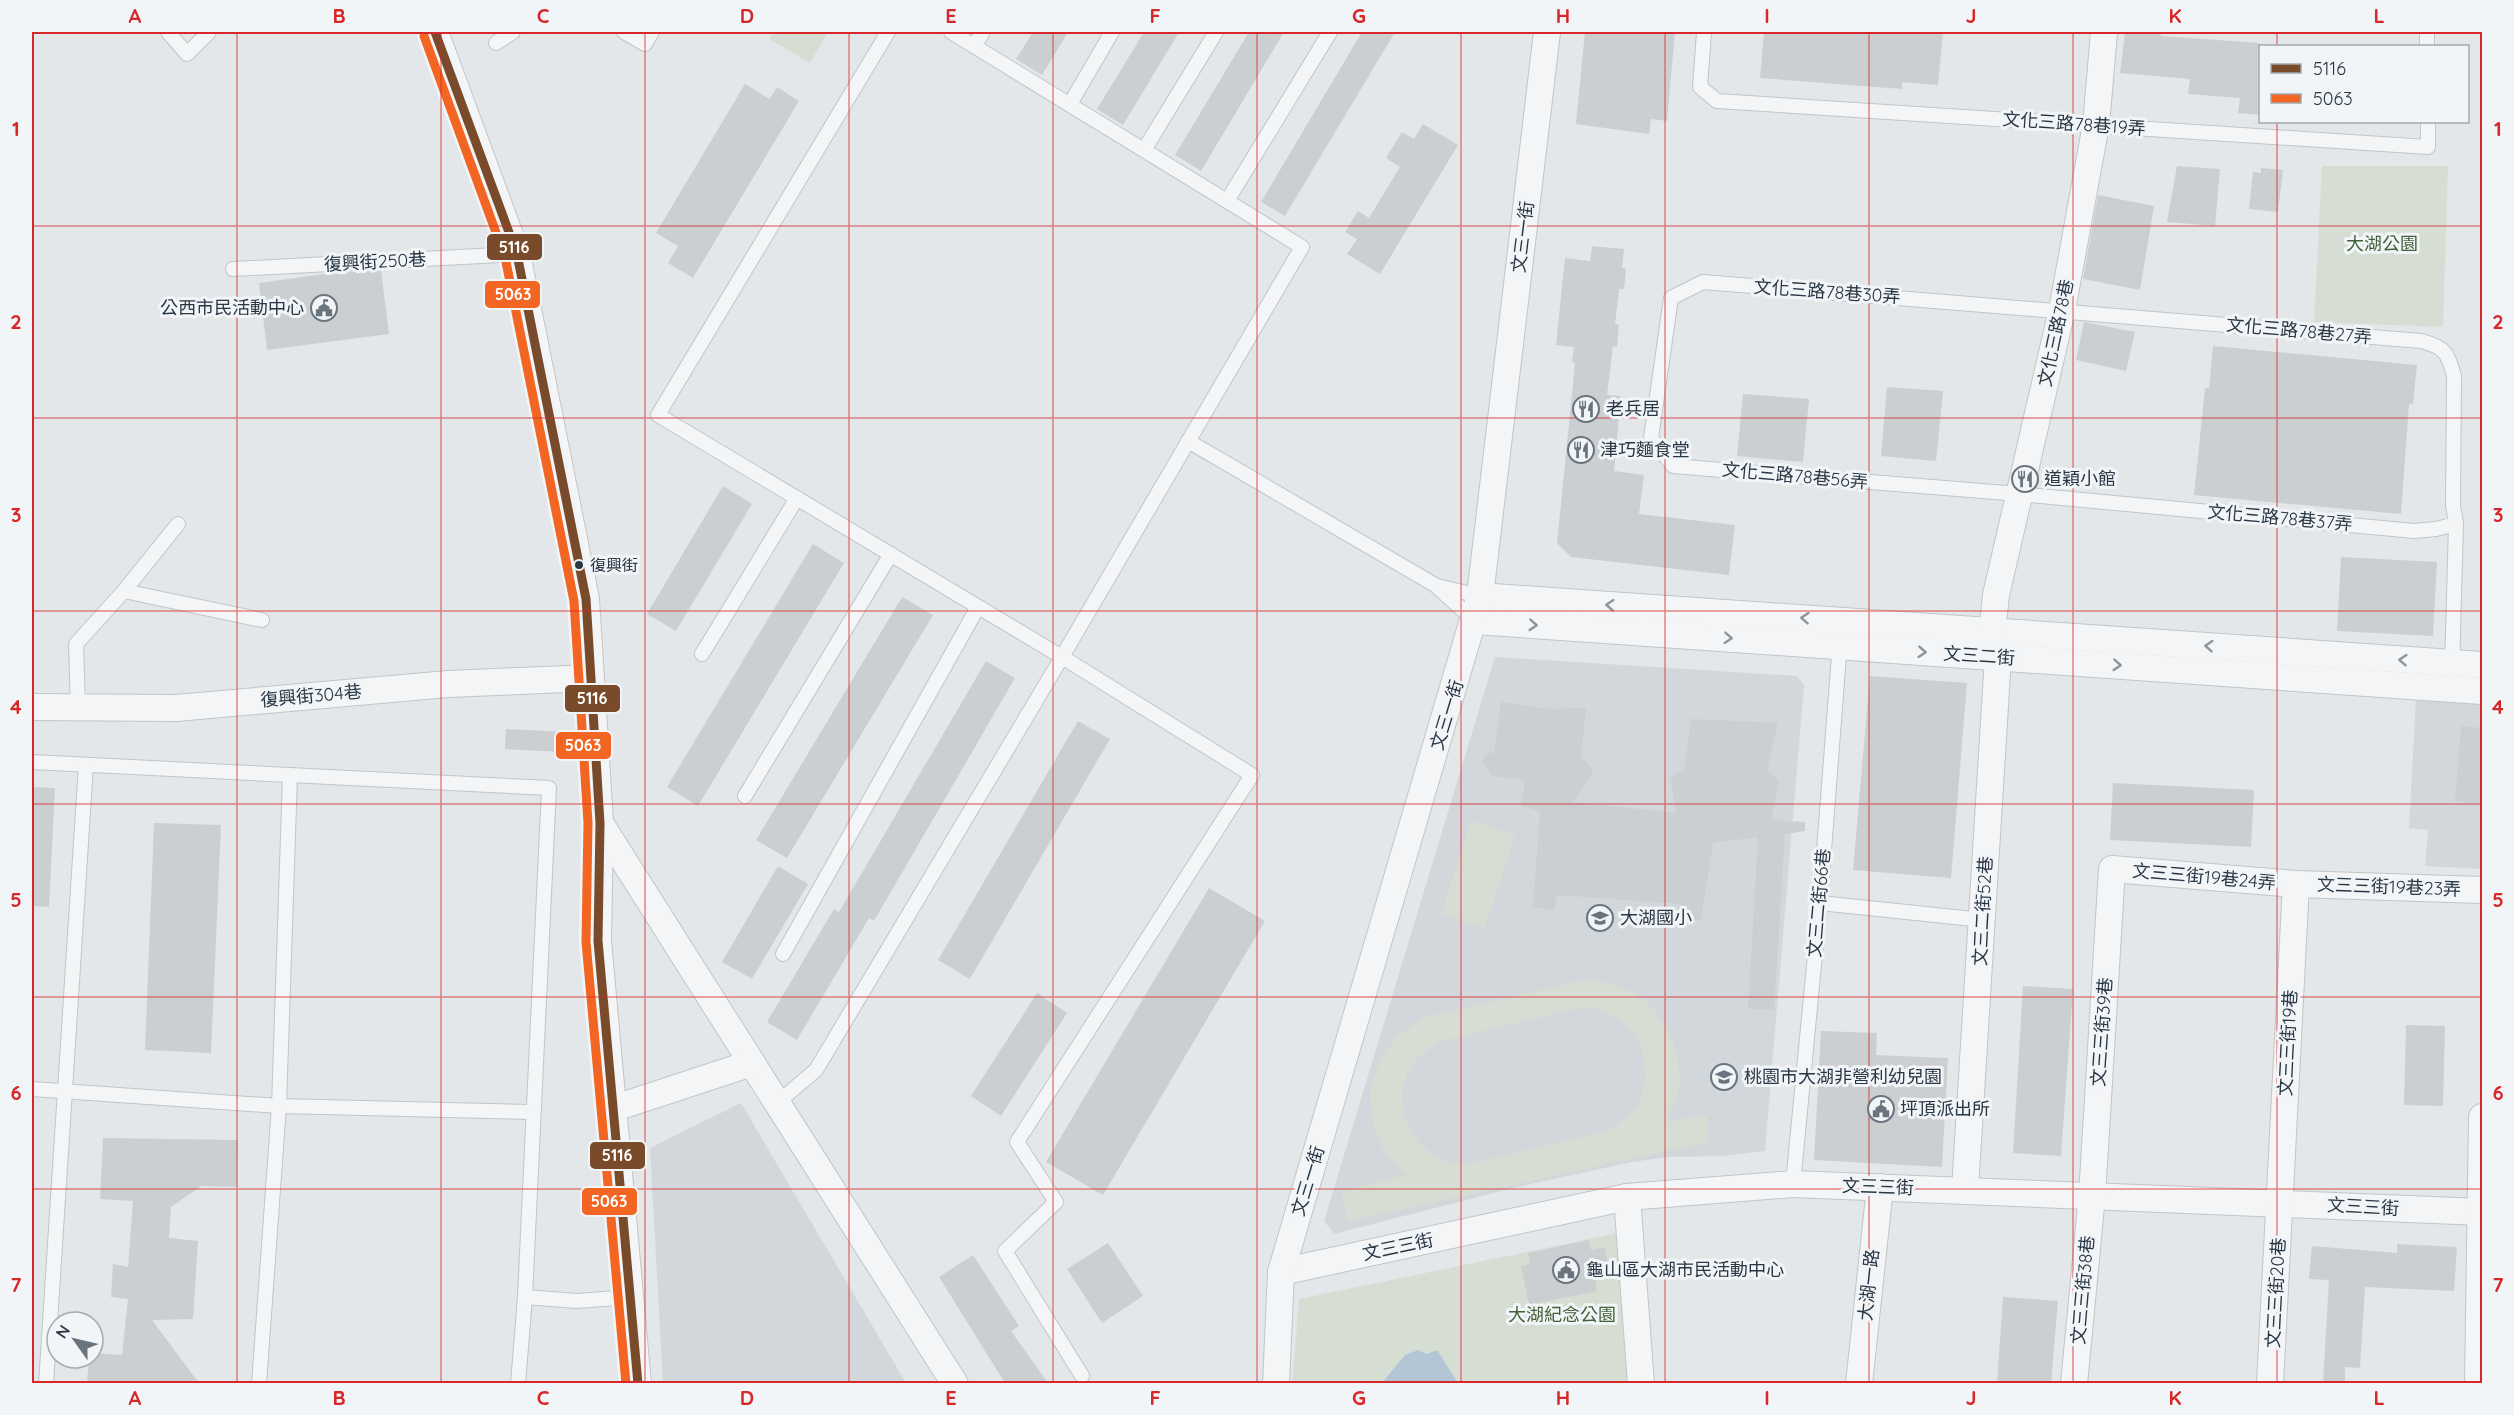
<svg xmlns="http://www.w3.org/2000/svg" width="2514" height="1415" font-family="Quicksand,'Noto Sans TC',sans-serif">
	<rect width="100%" height="100%" fill="#e4e7e9"/>
	<g fill="#d2d7dc">
		<polygon points="1495,657 1797,676 1804,685 1765,1151 1723,1156 1668,1157 1632,1162 1513,1188 1334,1234 1324,1221"/>
		<polygon points="2416,698 2482,702 2482,869 2425,866 2428,830 2409,828"/>
		<polygon points="741,1103 906,1383 663,1383 650,1148"/>
	</g>
	<g fill="#d6ded4" fill-rule="evenodd">
		<polygon points="773,32 828,32 810,63 769,39"/>
		<polygon points="2322,166 2448,166 2443,327 2314,322"/>
		<polygon points="1471,821 1515,835 1485,928 1441,914"/>
		<path d="M1574 982C1583 982 1593 981 1602 982 1652 989 1683 1038 1679 1086 1678 1098 1671 1110 1668 1121L1707 1116 1708 1142 1348 1221 1341 1191 1406 1175 1385 1153 1373 1124 1370 1093 1379 1062 1397 1036 1423 1018ZM1593 1008C1606 1013 1619 1017 1629 1028 1647 1048 1651 1082 1636 1106 1628 1118 1616 1125 1604 1132L1467 1164C1459 1163 1451 1163 1444 1160 1410 1147 1392 1105 1408 1072 1414 1059 1426 1051 1437 1042L1574 1009Z"/>
		<polygon points="1628,1231 1635,1383 1292,1384 1299,1299"/>
	</g>
	<polygon fill="#b2c6d5" points="1418,1350 1427,1354 1437,1350 1458,1383 1382,1383 1405,1355"/>
	<g fill="#cccfd2">
		<polygon points="1033,32 1068,32 1042,75 1016,59"/>
		<polygon points="1144,32 1179,32 1123,125 1097,109"/>
		<polygon points="1249,32 1284,32 1201,171 1175,155"/>
		<polygon points="1362,32 1395,32 1285,216 1261,202"/>
		<polygon points="1585,32 1675,32 1667,121 1651,119 1649,134 1576,124"/>
		<polygon points="1764,32 1943,32 1938,85 1902,82 1902,89 1760,78"/>
		<polygon points="2125,32 2162,32 2161,36 2260,43 2260,115 2238,113 2240,98 2188,94 2190,79 2120,73"/>
		<polygon points="745,84 770,99 777,87 799,101 693,278 668,263 678,246 656,233"/>
		<polygon points="1423,124 1458,145 1380,274 1347,254 1357,239 1345,232 1358,211 1369,218 1400,167 1386,158 1402,132 1414,139"/>
		<polygon points="2177,166 2220,169 2215,226 2167,222"/>
		<polygon points="2261,168 2283,170 2278,212 2249,209 2253,172 2261,173"/>
		<polygon points="2098,195 2154,206 2140,290 2083,279"/>
		<polygon points="1592,246 1624,249 1622,268 1626,269 1624,289 1619,289 1615,324 1619,325 1617,347 1613,346 1607,395 1621,396 1614,471 1644,475 1639,514 1735,525 1729,575 1571,557 1557,543 1575,363 1572,362 1574,347 1556,345 1565,258 1590,261"/>
		<polygon points="381,270 389,334 267,350 259,283 339,272"/>
		<polygon points="2084,322 2135,332 2126,371 2076,360"/>
		<polygon points="2213,346 2417,365 2413,404 2409,404 2401,514 2194,495 2205,388 2209,388"/>
		<polygon points="1887,387 1943,391 1936,461 1881,456"/>
		<polygon points="1743,394 1809,399 1803,462 1737,456"/>
		<polygon points="723,486 752,504 676,631 647,614"/>
		<polygon points="813,544 844,563 698,806 667,787"/>
		<polygon points="2341,557 2437,562 2433,636 2337,631"/>
		<polygon points="902,597 933,615 787,858 756,840"/>
		<polygon points="986,661 1015,678 874,921 869,918 797,1040 767,1022 834,909 839,912"/>
		<polygon points="1870,676 1967,683 1951,878 1853,870"/>
		<polygon points="1501,702 1550,709 1586,708 1581,759 1588,763 1593,772 1573,802 1676,813 1671,781 1676,772 1684,770 1691,719 1778,723 1767,772 1779,780 1771,820 1805,822 1805,831 1785,834 1774,1010 1748,1009 1758,837 1713,843 1701,920 1684,924 1681,904 1557,895 1554,910 1533,907 1540,811 1521,806 1525,780 1492,776 1482,761 1486,754 1494,752"/>
		<polygon points="1078,721 1110,739 970,979 938,960"/>
		<polygon points="2461,726 2482,728 2482,804 2455,801"/>
		<polygon points="506,729 564,732 563,752 505,749"/>
		<polygon points="2113,783 2254,790 2251,847 2110,840"/>
		<polygon points="33,787 55,788 49,907 32,906"/>
		<polygon points="154,823 221,825 211,1053 145,1050"/>
		<polygon points="778,866 808,884 752,979 722,962"/>
		<polygon points="1209,888 1265,921 1103,1195 1046,1162"/>
		<polygon points="2023,986 2073,989 2061,1156 2013,1153"/>
		<polygon points="1037,993 1067,1013 1001,1116 971,1096"/>
		<polygon points="2406,1025 2445,1026 2443,1106 2404,1105"/>
		<polygon points="1821,1031 1877,1033 1876,1055 1948,1058 1942,1167 1814,1160"/>
		<polygon points="103,1138 238,1140 237,1187 201,1186 171,1207 169,1238 198,1241 193,1319 152,1320 199,1383 87,1383 89,1358 93,1358 93,1353 122,1355 128,1299 111,1297 113,1264 128,1267 133,1201 100,1199"/>
		<polygon points="1589,1240 1591,1250 1605,1247 1610,1274 1595,1277 1597,1291 1529,1305 1521,1266 1530,1264 1528,1253"/>
		<polygon points="1108,1243 1143,1296 1102,1323 1067,1269"/>
		<polygon points="2397,1244 2457,1247 2454,1291 2365,1287 2360,1368 2345,1367 2345,1383 2323,1383 2329,1280 2309,1279 2312,1246 2397,1253"/>
		<polygon points="973,1255 1019,1326 1011,1331 1048,1383 1005,1383 939,1277"/>
		<polygon points="2003,1297 2058,1301 2051,1383 1997,1383"/>
	</g>
	<g fill="none" stroke-linecap="round" stroke-linejoin="round">
		<defs>
			<g id="service">
				<polyline points="168,32 187,54 209,32"/>
				<polyline points="624,32 645,44 652,32"/>
				<polyline points="888,32 658,415 1062,657 1302,247 951,32"/>
				<polyline points="1704,32 1700,87 1717,101 2428,147 2428,122"/>
				<polyline points="2427,32 2427,46"/>
				<polyline points="496,43 513,32"/>
				<polyline points="974,46 983,32"/>
				<polyline points="1070,104 1112,32"/>
				<polyline points="1144,150 1216,32"/>
				<polyline points="1227,201 1330,32"/>
				<polyline points="233,269 517,254"/>
				<path d="M1703 282 2421 341C2445 347 2448 353 2454 376L2453 505 2456 524 2436 529 2414 531 2019 494 1673 466 1651 438 1671 298Z"/>
				<polyline points="1188,441 1435,585 1475,621"/>
				<polyline points="1437,586 1480,596"/>
				<polyline points="124,591 178,524"/>
				<polyline points="702,654 797,498"/>
				<polyline points="2452,669 2456,524"/>
				<polyline points="78,708 76,644 124,591 262,620"/>
				<polyline points="32,762 549,788 525,1297 518,1384"/>
				<polyline points="745,796 891,554"/>
				<polyline points="1820,903 1983,920"/>
				<polyline points="783,954 978,607"/>
				<polyline points="32,1089 279,1106 533,1112"/>
				<polyline points="777,1103 816,1070 1062,657 1252,775 1017,1142 1056,1202 1005,1251 1082,1376"/>
				<polyline points="1793,1184 1820,903 1840,642"/>
				<polyline points="525,1297 577,1301 630,1297"/>
				<polyline points="46,1384 86,765"/>
				<polyline points="259,1384 279,1106 290,775"/>
			</g>
			<g id="minor">
				<polyline points="435,32 517,254 586,599 600,823 598,941 638,1384"/>
				<polyline points="1480,596 2482,665"/>
				<polyline points="1475,621 2482,691"/>
				<polyline points="32,707 176,708 448,684 590,678"/>
				<polyline points="600,823 955,1384"/>
				<polyline points="612,1109 752,1063"/>
				<polyline points="1965,1190 1998,657 1992,632 1996,595 2062,310 2096,125 2104,32"/>
				<polyline points="1627,1197 1641,1384"/>
				<polyline points="1281,1272 1627,1197 1793,1184 2482,1212"/>
				<polyline points="1276,1384 1281,1272 1480,596 1547,32"/>
				<polyline points="1859,1384 1880,1187"/>
				<polyline points="2074,1384 2092,1196 2112,869 2296,884 2482,890"/>
				<polyline points="2270,1384 2296,884"/>
				<polyline points="2478,1384 2482,1117"/>
			</g>
		</defs>
		<use href="#service" stroke="#c2c5c7" stroke-width="16"/>
		<use href="#minor" stroke="#c2c5c7" stroke-width="28"/>
		<use href="#service" stroke="#f3f5f6" stroke-width="14"/>
		<use href="#minor" stroke="#f3f5f6" stroke-width="26"/>
		<defs>
			<polyline id="bus-1" points="435,32 517,254 586,599 600,823 598,941 638,1384"/>
			<polyline id="bus-2" points="424,36 505,257 574,601 588,823 586,942 626,1384"/>
		</defs>
		<use href="#bus-1" stroke="#f2f5f8" stroke-width="14"/>
		<use href="#bus-2" stroke="#f2f5f8" stroke-width="14"/>
		<use href="#bus-1" stroke="#7a4b2a" stroke-width="9"/>
		<use href="#bus-2" stroke="#f26522" stroke-width="9"/>
	</g>
	<defs><path id="oneway-chevron" d="M-2-3.5L2.5 0L-2 3.5" fill="none" stroke-width="1.6" stroke-linecap="round" stroke-linejoin="round" transform="scale(1.5)"/></defs>
	<g stroke="#8e969d">
		<use href="#oneway-chevron" transform="translate(1610 605) rotate(-176)"/>
		<use href="#oneway-chevron" transform="translate(1805 618) rotate(-176)"/>
		<use href="#oneway-chevron" transform="translate(1533 625) rotate(4)"/>
		<use href="#oneway-chevron" transform="translate(1728 638) rotate(4)"/>
		<use href="#oneway-chevron" transform="translate(2209 646) rotate(-176)"/>
		<use href="#oneway-chevron" transform="translate(1922 652) rotate(4)"/>
		<use href="#oneway-chevron" transform="translate(2403 660) rotate(-176)"/>
		<use href="#oneway-chevron" transform="translate(2117 665) rotate(4)"/>
	</g>
	<path fill="none" stroke="#d62828" stroke-width="1.5" stroke-opacity="0.55" d="M237 32V1384M441 32V1384M645 32V1384M849 32V1384M1053 32V1384M1257 32V1384M1461 32V1384M1665 32V1384M1869 32V1384M2073 32V1384M2277 32V46M2277 122V1384M32 226H2482M32 418H2482M32 611H2482M32 804H2482M32 997H2482M32 1189H2482"/>
	<defs>
		<symbol id="civic-ring" viewBox="-11 -11 22 22"><circle r="9.5" fill="#f2f5f8" stroke="#6a747e" stroke-width="1.5"/><path d="M-.6-6.5H3V-4.5H.6V-3L4-1V1h2V6H-6V1h2V-1L-.6-3ZM-1.2 2.5V6h2.4V2.5Z" fill="#6a747e"/></symbol>
		<symbol id="restaurant-ring" viewBox="-11 -11 22 22"><circle r="9.5" fill="#f2f5f8" stroke="#6a747e" stroke-width="1.5"/><path d="M-5-6h1v4h1v-4h1v4h1v-4h1v5L-1.5 .5V6h-2V.5L-5-1ZM5-6V6H3V1.5H1.5Q1.5-4 5-6Z" fill="#6a747e"/></symbol>
		<symbol id="school-ring" viewBox="-11 -11 22 22"><circle r="9.5" fill="#f2f5f8" stroke="#6a747e" stroke-width="1.5"/><path d="M0-5L7-2L0 1L-7-2ZM-4 1L0 2.5L4 1V4Q0 6-4 4Z" fill="#6a747e"/></symbol>
	</defs>
	<g fill-rule="evenodd">
		<use href="#civic-ring" x="309" y="293" width="30" height="30"/>
		<use href="#restaurant-ring" x="1571" y="394" width="30" height="30"/>
		<use href="#restaurant-ring" x="1566" y="435" width="30" height="30"/>
		<use href="#restaurant-ring" x="2010" y="464" width="30" height="30"/>
		<use href="#school-ring" x="1585" y="903" width="30" height="30"/>
		<use href="#school-ring" x="1709" y="1062" width="30" height="30"/>
		<use href="#civic-ring" x="1866" y="1094" width="30" height="30"/>
		<use href="#civic-ring" x="1551" y="1255" width="30" height="30"/>
	</g>
	<circle fill="#293644" stroke="#f2f5f8" stroke-width="2" cx="579" cy="565" r="5"/>
	<g text-anchor="middle" stroke-width="6" stroke-linejoin="round" paint-order="stroke">
		<g font-size="16" fill="#293644" stroke="#f2f5f8" text-anchor="start">
			<text x="590" y="571">復興街</text>
		</g>
		<g font-size="18" fill="#293644" stroke="#f2f5f8">
			<text transform="translate(2074 124) rotate(4)" y="6">文化三路78巷19弄</text>
			<text transform="translate(1523 237) rotate(-83)" y="6">文三一街</text>
			<text transform="translate(375 262) rotate(-3)" y="6">復興街250巷</text>
			<text transform="translate(1827 292) rotate(4)" y="6">文化三路78巷30弄</text>
			<text transform="translate(2299 331) rotate(5)" y="6">文化三路78巷27弄</text>
			<text transform="translate(2056 333) rotate(-78)" y="6">文化三路78巷</text>
			<text transform="translate(1795 476) rotate(5)" y="6">文化三路78巷56弄</text>
			<text transform="translate(2280 518) rotate(5)" y="6">文化三路78巷37弄</text>
			<text transform="translate(1979 656) rotate(4)" y="6">文三二街</text>
			<text transform="translate(311 696) rotate(-5)" y="6">復興街304巷</text>
			<text transform="translate(1447 715) rotate(-73)" y="6">文三一街</text>
			<text transform="translate(2204 877) rotate(5)" y="6">文三三街19巷24弄</text>
			<text transform="translate(2389 887) rotate(2)" y="6">文三三街19巷23弄</text>
			<text transform="translate(1819 903) rotate(-85)" y="6">文三二街66巷</text>
			<text transform="translate(1983 911) rotate(-87)" y="6">文三二街52巷</text>
			<text transform="translate(2102 1032) rotate(-86)" y="6">文三三街39巷</text>
			<text transform="translate(2288 1043) rotate(-87)" y="6">文三三街19巷</text>
			<text transform="translate(1308 1181) rotate(-73)" y="6">文三一街</text>
			<text transform="translate(1878 1187) rotate(2)" y="6">文三三街</text>
			<text transform="translate(2363 1207) rotate(3)" y="6">文三三街</text>
			<text transform="translate(1398 1247) rotate(-12)" y="6">文三三街</text>
			<text transform="translate(1869 1285) rotate(-84)" y="6">大湖一路</text>
			<text transform="translate(2083 1290) rotate(-85)" y="6">文三三街38巷</text>
			<text transform="translate(2276 1293) rotate(-87)" y="6">文三三街20巷</text>
		</g>
		<g font-size="18" fill="#426136" stroke="#f2f5f8">
			<text x="2382" y="250">大湖公園</text>
			<text x="1562" y="1321">大湖紀念公園</text>
		</g>
		<g font-size="18" fill="#293644" stroke="#f2f5f8" text-anchor="start">
			<text x="304" y="314" text-anchor="end">公西市民活動中心</text>
			<text x="1606" y="415">老兵居</text>
			<text x="1600" y="456">津巧麵食堂</text>
			<text x="2044" y="485">道穎小館</text>
			<text x="1620" y="924">大湖國小</text>
			<text x="1744" y="1083">桃園市大湖非營利幼兒園</text>
			<text x="1900" y="1115">坪頂派出所</text>
			<text x="1586" y="1276">龜山區大湖市民活動中心</text>
		</g>
	</g>
	<g stroke="#f2f5f8" stroke-width="2">
		<rect x="486" y="233" width="57" height="28" rx="6" fill="#7a4b2a"/>
		<rect x="484" y="280" width="57" height="29" rx="6" fill="#f26522"/>
		<rect x="564" y="684" width="57" height="29" rx="6" fill="#7a4b2a"/>
		<rect x="555" y="731" width="57" height="29" rx="6" fill="#f26522"/>
		<rect x="589" y="1141" width="57" height="29" rx="6" fill="#7a4b2a"/>
		<rect x="581" y="1187" width="57" height="29" rx="6" fill="#f26522"/>
	</g>
	<g font-size="16" text-anchor="middle" font-weight="bold" fill="#fff">
		<text x="514" y="253">5116</text>
		<text x="513" y="300">5063</text>
		<text x="592" y="704">5116</text>
		<text x="583" y="751">5063</text>
		<text x="617" y="1161">5116</text>
		<text x="609" y="1207">5063</text>
	</g>
	<rect width="2514" height="1415" fill="none" stroke="#f2f5f8" stroke-width="66"/>
	<rect x="2259" y="45" width="210" height="78" fill="#f2f5f8" stroke="#a2a9b0" stroke-width="1.5"/>
	<rect x="2271" y="64" width="30" height="9" fill="#7a4b2a" stroke="#a2a9b0" stroke-width="1.5"/>
	<text x="2313" y="75" font-size="18" fill="#293644">5116</text>
	<rect x="2271" y="94" width="30" height="9" fill="#f26522" stroke="#a2a9b0" stroke-width="1.5"/>
	<text x="2313" y="105" font-size="18" fill="#293644">5063</text>
	<g transform="translate(75 1340) rotate(304)"><circle r="28" fill="#f2f5f8" stroke="#a2a9b0" stroke-width="1.5"/>
	<path d="M0-4.5L10 22L0 15L-10 22Z" fill="#6a747e"/>
	<text y="-9" font-size="16" font-weight="bold" text-anchor="middle" fill="#293644">N</text>
	</g>
	<rect x="33" y="33" width="2448" height="1349" fill="none" stroke="#d62828" stroke-width="2"/>
	<g font-size="20" text-anchor="middle" font-weight="bold" fill="#d62828">
		<text x="135" y="23">A</text>
		<text x="339" y="23">B</text>
		<text x="543" y="23">C</text>
		<text x="747" y="23">D</text>
		<text x="951" y="23">E</text>
		<text x="1155" y="23">F</text>
		<text x="1359" y="23">G</text>
		<text x="1563" y="23">H</text>
		<text x="1767" y="23">I</text>
		<text x="1971" y="23">J</text>
		<text x="2175" y="23">K</text>
		<text x="2379" y="23">L</text>
		<text x="16" y="136">1</text>
		<text x="2498" y="136">1</text>
		<text x="16" y="329">2</text>
		<text x="2498" y="329">2</text>
		<text x="16" y="522">3</text>
		<text x="2498" y="522">3</text>
		<text x="16" y="714">4</text>
		<text x="2498" y="714">4</text>
		<text x="16" y="907">5</text>
		<text x="2498" y="907">5</text>
		<text x="16" y="1100">6</text>
		<text x="2498" y="1100">6</text>
		<text x="16" y="1292">7</text>
		<text x="2498" y="1292">7</text>
		<text x="135" y="1405">A</text>
		<text x="339" y="1405">B</text>
		<text x="543" y="1405">C</text>
		<text x="747" y="1405">D</text>
		<text x="951" y="1405">E</text>
		<text x="1155" y="1405">F</text>
		<text x="1359" y="1405">G</text>
		<text x="1563" y="1405">H</text>
		<text x="1767" y="1405">I</text>
		<text x="1971" y="1405">J</text>
		<text x="2175" y="1405">K</text>
		<text x="2379" y="1405">L</text>
	</g>
</svg>
